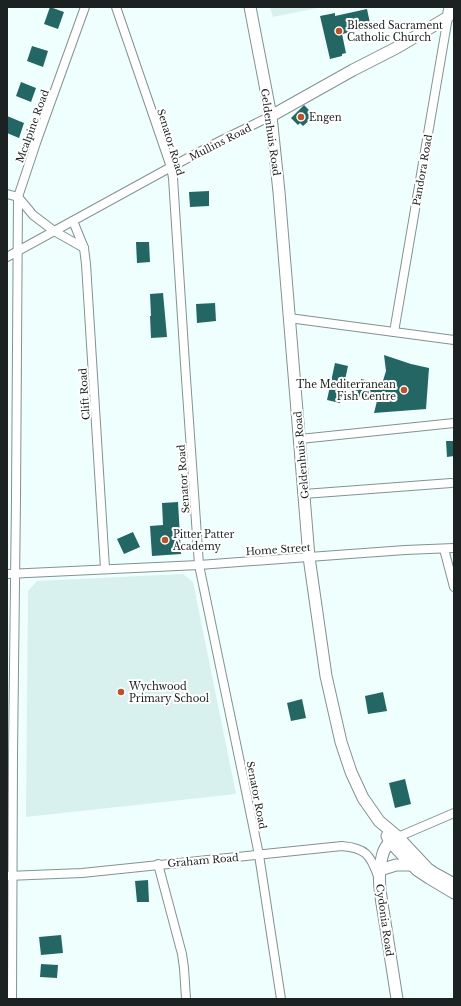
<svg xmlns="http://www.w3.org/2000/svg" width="461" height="1006" font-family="'Libre Baskerville',serif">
	<rect width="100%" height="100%" fill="#eefffd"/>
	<g fill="#d8f1ef">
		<polygon points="270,7 322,7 273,17"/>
		<polygon points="183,574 193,582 236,794 26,817 28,591 37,581"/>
	</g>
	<g fill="#246663">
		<polygon points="50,7 64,12 58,29 44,24"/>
		<polygon points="367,9 371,28 342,34 346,53 342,54 342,56 330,59 320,16 335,13 335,16"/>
		<polygon points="32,46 48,51 43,67 27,61"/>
		<polygon points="21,82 36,88 31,102 16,96"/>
		<polygon points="304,105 311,112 309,115 312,118 303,126 300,123 298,125 291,118"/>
		<polygon points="7,116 24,123 19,138 7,133"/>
		<polygon points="209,191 209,206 190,207 189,192"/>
		<polygon points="136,242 149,242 150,262 137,263"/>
		<polygon points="163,293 167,337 151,338 150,316 151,316 150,294"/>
		<polygon points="215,303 216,321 197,323 196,304"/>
		<polygon points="384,355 411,364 429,368 426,409 374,413 377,401 357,396 358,391 343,388 340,403 327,400 335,363 348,366 345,380 360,384 361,379 382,384 386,371"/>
		<polygon points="446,441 454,441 454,456 447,457"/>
		<polygon points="178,502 181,554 152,556 150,526 163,525 162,503"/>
		<polygon points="133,532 140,547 124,554 117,539"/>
		<polygon points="383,692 387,711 368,714 365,696"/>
		<polygon points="302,699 306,718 291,721 287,703"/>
		<polygon points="405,779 411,804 395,808 389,783"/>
		<polygon points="148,880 149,902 137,902 135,881"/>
		<polygon points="61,935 63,953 41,955 39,937"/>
		<polygon points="41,964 58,965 57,978 40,977"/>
	</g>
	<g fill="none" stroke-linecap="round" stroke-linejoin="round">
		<defs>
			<g id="street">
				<polyline points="116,7 171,167 173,178 185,364 199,565 242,772 259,855 281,999"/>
				<polyline points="7,194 18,197 33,215 54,231 84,248"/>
				<polyline points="73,221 84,248 86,264 105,568"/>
				<polyline points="7,257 171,167 222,140 271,116"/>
				<polyline points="289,318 454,340"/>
				<polyline points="394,332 448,17 451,15"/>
				<polyline points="300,439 454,423"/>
				<polyline points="304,494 451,483"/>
				<polyline points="444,549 454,587"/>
				<polyline points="7,574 199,565 405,550 454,548"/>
				<polyline points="398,837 454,813"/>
				<polyline points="158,864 182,954 184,968 186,999"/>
				<path d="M7 876 82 873 342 846C365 848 370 854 378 876"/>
				<polyline points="12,999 13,754 16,498 18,197 37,140 85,7"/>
			</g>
			<g id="secondary">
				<polyline points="250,7 271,116 279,192 309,557 326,676 341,742 351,772 363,798 379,821 398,837 428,869 434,873 454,884"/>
				<polyline points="271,116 353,70 398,47 448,17 450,7"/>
				<polyline points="387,836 390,842 417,870 429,878 454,893"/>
				<polyline points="380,870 396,865 412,865"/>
				<path d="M397 999C393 973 389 948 385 922 382 902 376 878 382 857 384 847 389 841 398 837"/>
			</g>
		</defs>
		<use href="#street" stroke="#839291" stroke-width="10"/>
		<use href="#secondary" stroke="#839291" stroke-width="13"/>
		<use href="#street" stroke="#fff" stroke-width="8"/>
		<use href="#secondary" stroke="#fff" stroke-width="11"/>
	</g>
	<g fill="#ba522c" stroke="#fff" stroke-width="1.5">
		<circle cx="339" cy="31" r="4"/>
		<circle cx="301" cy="117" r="4"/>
		<circle cx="404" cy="390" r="4"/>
		<circle cx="165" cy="540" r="4"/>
		<circle cx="121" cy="692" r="4"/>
	</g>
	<g text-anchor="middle" stroke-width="4" stroke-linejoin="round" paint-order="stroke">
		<g font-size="10" fill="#1c2221" stroke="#fff" text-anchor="start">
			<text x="347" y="29">Blessed Sacrament<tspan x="347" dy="12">Catholic Church</tspan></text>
			<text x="309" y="121">Engen</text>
			<text x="396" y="388" text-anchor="end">The Mediterranean<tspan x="396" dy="12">Fish Centre</tspan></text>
			<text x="173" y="538">Pitter Patter<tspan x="173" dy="12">Academy</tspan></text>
			<text x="129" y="690">Wychwood<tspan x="129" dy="12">Primary School</tspan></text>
		</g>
		<g font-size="10" fill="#1c2221" stroke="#fff">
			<text transform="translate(32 126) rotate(-70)" y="4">Mcalpine Road</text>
			<text transform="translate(271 132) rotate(82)" y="4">Geldenhuis Road</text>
			<text transform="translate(171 142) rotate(73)" y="4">Senator Road</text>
			<text transform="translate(220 142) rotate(-27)" y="4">Mullins Road</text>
			<text transform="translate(422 170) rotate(-80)" y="4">Pandora Road</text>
			<text transform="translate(84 394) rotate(-94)" y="4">Clift Road</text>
			<text transform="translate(301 455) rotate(-95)" y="4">Geldenhuis Road</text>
			<text transform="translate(183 479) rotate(-94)" y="4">Senator Road</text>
			<text transform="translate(278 549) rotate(-4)" y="4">Home Street</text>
			<text transform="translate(257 795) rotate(79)" y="4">Senator Road</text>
			<text transform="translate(203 860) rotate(-5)" y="4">Graham Road</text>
			<text transform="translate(385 920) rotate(82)" y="4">Cydonia Road</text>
		</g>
	</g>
	<rect width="461" height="1006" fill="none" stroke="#1c2221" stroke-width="16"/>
</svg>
